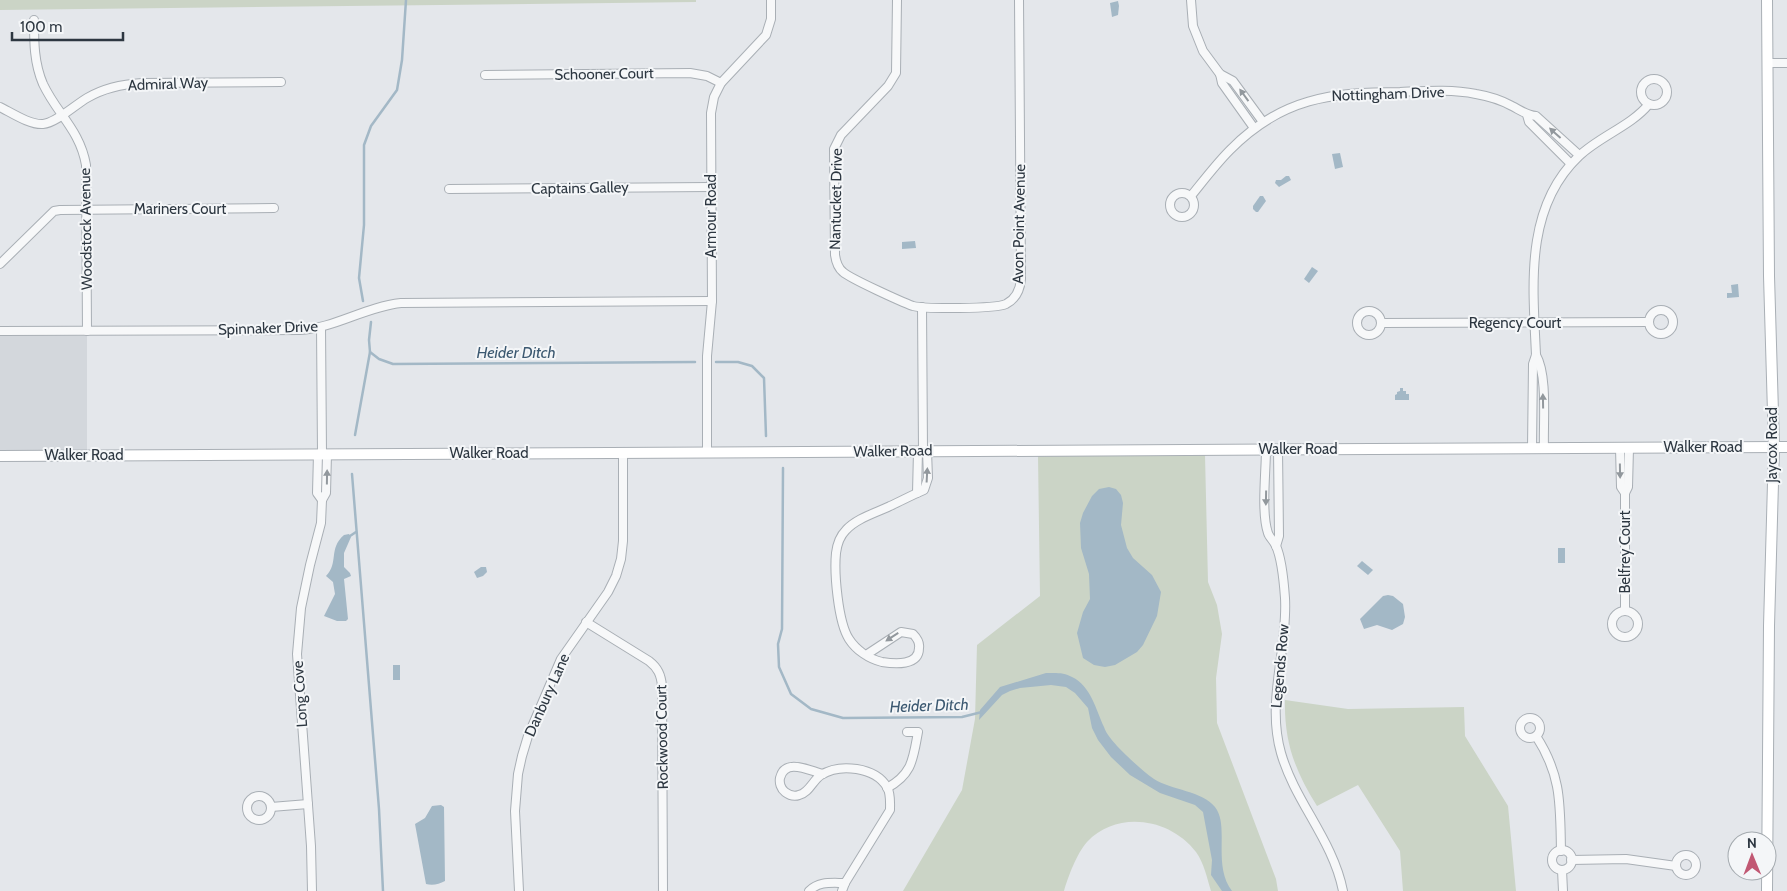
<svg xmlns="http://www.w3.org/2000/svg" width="1787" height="891" font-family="Cabin,sans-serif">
	<rect width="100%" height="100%" fill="#e4e7eb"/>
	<rect fill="#d3d7dc" x="0" y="336" width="87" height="114"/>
	<g fill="#cbd4c6">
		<polygon points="0,0 696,0 696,2 0,10"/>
		<path d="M1205 455 1208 582 1217 605 1222 634 1216 678 1217 723 1276 879 1278 891H1211C1207 878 1204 863 1196 852 1170 818 1117 810 1087 842 1077 853 1068 877 1064 891H903L962 790 975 719 977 645 1040 596 1038 456Z"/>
		<path d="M1285 700 1348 709 1464 707 1465 736 1508 806 1516 891H1403L1400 851 1358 785 1317 806C1295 771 1284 742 1285 700Z"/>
	</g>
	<g fill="#a3b8c6">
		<polygon points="1118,1 1119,6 1118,15 1112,17 1110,3"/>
		<polygon points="1340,153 1343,167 1335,169 1332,154"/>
		<polygon points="1286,176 1289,176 1291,180 1279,187 1275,183 1276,180 1281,180"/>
		<polygon points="1260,196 1263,196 1266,201 1258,212 1256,212 1253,209 1253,206"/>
		<polygon points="915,241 916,248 902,249 902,242"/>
		<polygon points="1312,267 1318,271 1309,283 1304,279"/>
		<polygon points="1738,284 1739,297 1727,298 1727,293 1732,293 1731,285"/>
		<polygon points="1400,388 1403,388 1403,391 1406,391 1406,394 1409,394 1409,400 1395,400 1395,395 1397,394 1397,392 1400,391"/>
		<polygon points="1109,487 1116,489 1121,495 1123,503 1121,525 1127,548 1133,558 1152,575 1161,592 1157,616 1143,645 1137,652 1115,665 1105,667 1094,665 1083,658 1077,633 1083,612 1090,599 1089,574 1081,548 1080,523 1083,513 1092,496 1099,489"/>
		<path d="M349 534 351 537 344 553V567L350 573 351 576 344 579 348 619 346 621H337L324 616 335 594 333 582 326 576C339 563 328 549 344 535Z"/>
		<rect x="1558" y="548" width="7" height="15"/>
		<polygon points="1362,561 1373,570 1368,575 1357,566"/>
		<polygon points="481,567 486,567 487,572 483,576 477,578 474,572"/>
		<polygon points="1388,595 1393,596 1403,604 1405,617 1403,624 1392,630 1377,625 1364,629 1360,619 1383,596"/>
		<rect x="393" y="665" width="7" height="15"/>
		<path d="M1046 673C1055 673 1064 672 1072 677 1091 686 1096 710 1104 727 1106 734 1113 741 1117 746 1128 757 1141 770 1154 779 1171 790 1203 791 1215 807 1230 826 1212 865 1232 891H1222L1211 875 1212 860 1203 812 1195 805 1160 793 1130 775 1111 757 1098 740 1092 728 1088 708 1075 693 1066 687 1051 685 1020 688 1010 691 1002 695 979 720 980 710 1000 687Z"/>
		<path d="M441 805 444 807 445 881C439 884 433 886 426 884L415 824 425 818 432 806Z"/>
	</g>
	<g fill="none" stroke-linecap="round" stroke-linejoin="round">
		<g stroke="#a3b8c6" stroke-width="2.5">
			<polyline points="363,301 359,278 364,225 364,145 371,126 397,90 402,60 406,0"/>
			<polyline points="371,322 369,340 370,352 379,359 393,364 695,362"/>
			<polyline points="716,362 738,362 752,366 764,378 766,436"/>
			<polyline points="355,435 370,352"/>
			<polyline points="783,468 782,629 778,644 779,667 791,694 811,709 843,718 962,717 982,712"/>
			<polyline points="352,474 379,809 383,891"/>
			<polyline points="350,536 356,532"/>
		</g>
		<defs>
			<g id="street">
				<path d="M897 0 896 73 888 86 841 135 834 149 835 255C836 262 838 268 843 272 851 279 902 302 913 306 925 309 995 309 1006 304 1016 299 1020 290 1021 279L1019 0"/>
				<polyline points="1191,0 1193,26 1203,51 1220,74 1233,81 1263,122"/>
				<path d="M34 20C34 42 34 63 43 84 57 114 80 130 86 165L87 331"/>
				<polyline points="1768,63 1787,63"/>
				<polyline points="1220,74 1222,83 1254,128"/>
				<polyline points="485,75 690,73 707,76 721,83"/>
				<circle cx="1654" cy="92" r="13"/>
				<path d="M0 107C12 113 30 125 43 124 56 123 75 105 87 98 104 88 123 84 142 83L281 82"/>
				<polyline points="1527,115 1529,122 1571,164"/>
				<polyline points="449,189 711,187"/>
				<circle cx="1182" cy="205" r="12"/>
				<path d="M1191 196C1204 180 1216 164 1230 150 1281 98 1332 92 1400 92 1425 91 1451 89 1476 94 1488 96 1501 100 1512 106 1520 110 1526 115 1536 116L1579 155"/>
				<polyline points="0,264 54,211 60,210 274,208"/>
				<polyline points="922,307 923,451"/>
				<circle cx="1661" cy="322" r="12"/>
				<circle cx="1369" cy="323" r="12"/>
				<polyline points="1381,323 1649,322"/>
				<polyline points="321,327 322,454"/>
				<path d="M0 331 300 330C335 328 365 307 401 303L712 301"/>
				<path d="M1536 355C1548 376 1543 423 1544 448"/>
				<path d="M1532 448 1533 364 1536 355C1533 286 1524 208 1579 156 1600 136 1631 126 1649 104"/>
				<polyline points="1620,448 1621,487 1625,493"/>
				<path d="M1266 449C1266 471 1261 513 1268 533 1269 537 1274 541 1276 546 1282 559 1284 584 1285 598 1288 650 1266 701 1281 753 1295 802 1333 840 1343 891"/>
				<polyline points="707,452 707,356 712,301 711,113 714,97 721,83 766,35 771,19 771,0"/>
				<polyline points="318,454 317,493 322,500"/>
				<polyline points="917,493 918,451"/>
				<polyline points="1276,546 1279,536 1278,449"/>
				<polyline points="1625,611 1625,493 1628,487 1629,448"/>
				<circle cx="1625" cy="624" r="13"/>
				<path d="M586 622 649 661C658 668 661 675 662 686L663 891"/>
				<path d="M866 655 901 632 913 634C917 638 920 642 919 648 919 666 895 664 882 662 869 659 856 650 849 639 838 622 834 573 836 553 837 545 840 536 846 530 857 518 876 513 890 506 901 501 912 495 924 490L928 478 927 451"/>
				<circle cx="1530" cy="728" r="10"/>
				<path d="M1536 736C1562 776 1560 805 1561 851"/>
				<path d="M823 774C810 771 785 757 780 778 779 783 781 789 785 792 789 795 794 797 799 795 809 793 813 780 821 775 840 763 875 767 887 787 891 794 890 803 890 810L845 883 842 891"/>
				<path d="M887 788C913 774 913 758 918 732H907"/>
				<circle cx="259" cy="808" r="12"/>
				<polyline points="271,807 308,804"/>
				<circle cx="1562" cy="860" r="10"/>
				<circle cx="1686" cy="865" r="10"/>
				<polyline points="1571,860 1626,859 1676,866"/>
				<polyline points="1562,870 1563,891"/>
				<polyline points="312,891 311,846 297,654 301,608 310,565 321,523 322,500 326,493 327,454"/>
				<polyline points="519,891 515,811 518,774 522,756 528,736 561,659 608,592 616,576 621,559 623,541 623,453"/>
				<path d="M809 891C819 881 831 883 845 883"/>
			</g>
			<g id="secondary">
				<polyline points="1767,0 1769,276 1774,447 1769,626 1767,891"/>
				<polyline points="0,456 1787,447"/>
			</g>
		</defs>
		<use href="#street" stroke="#a9afb5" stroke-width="10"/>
		<use href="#secondary" stroke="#a9afb5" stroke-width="12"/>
		<use href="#street" stroke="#f7f8f9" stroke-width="8"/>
		<use href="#secondary" stroke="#fff" stroke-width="10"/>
	</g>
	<defs><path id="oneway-solid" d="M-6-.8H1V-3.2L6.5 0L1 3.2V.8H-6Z" transform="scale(1.25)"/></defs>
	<g fill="#92989d">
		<use href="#oneway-solid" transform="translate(1244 95) rotate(-126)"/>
		<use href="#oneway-solid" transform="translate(1555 133) rotate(-138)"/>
		<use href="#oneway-solid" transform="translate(1543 401) rotate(-91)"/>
		<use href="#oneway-solid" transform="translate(1620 471) rotate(89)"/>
		<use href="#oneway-solid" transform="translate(927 475) rotate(-87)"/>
		<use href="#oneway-solid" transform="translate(327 477) rotate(-89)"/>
		<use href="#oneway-solid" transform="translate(1266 498) rotate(91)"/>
		<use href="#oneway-solid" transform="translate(892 637) rotate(147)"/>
	</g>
	<g text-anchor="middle" stroke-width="4" stroke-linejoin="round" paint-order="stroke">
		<g font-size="15" fill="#2d3741" stroke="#f4f6f8">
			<text transform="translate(604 74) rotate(-1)" y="5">Schooner Court</text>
			<text transform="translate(168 84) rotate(-2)" y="5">Admiral Way</text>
			<text transform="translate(1388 94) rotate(-2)" y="5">Nottingham Drive</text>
			<text transform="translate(580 188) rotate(-1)" y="5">Captains Galley</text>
			<text transform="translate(836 199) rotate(-89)" y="5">Nantucket Drive</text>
			<text x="180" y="214">Mariners Court</text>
			<text transform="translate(711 216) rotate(-90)" y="5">Armour Road</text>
			<text transform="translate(1019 224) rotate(-89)" y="5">Avon Point Avenue</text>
			<text transform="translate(86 229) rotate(-91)" y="5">Woodstock Avenue</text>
			<text x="1515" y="328">Regency Court</text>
			<text transform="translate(268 328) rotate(-2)" y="5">Spinnaker Drive</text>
			<text transform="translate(1772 445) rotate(-90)" y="5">Jaycox Road</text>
			<text x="1703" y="452">Walker Road</text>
			<text x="1298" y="454">Walker Road</text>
			<text transform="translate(893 451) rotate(-1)" y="5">Walker Road</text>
			<text x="489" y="458">Walker Road</text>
			<text x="84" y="460">Walker Road</text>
			<text transform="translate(1625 552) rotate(-90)" y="5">Belfrey Court</text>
			<text transform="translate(1280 666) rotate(-85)" y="5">Legends Row</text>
			<text transform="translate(300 694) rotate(-94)" y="5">Long Cove</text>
			<text transform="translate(547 695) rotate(-66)" y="5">Danbury Lane</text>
			<text transform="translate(662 737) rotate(-91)" y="5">Rockwood Court</text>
		</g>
		<g font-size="16" font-style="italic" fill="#3c5971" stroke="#f4f6f8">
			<text x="516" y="358">Heider Ditch</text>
			<text transform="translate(929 705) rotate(-2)" y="6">Heider Ditch</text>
		</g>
	</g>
	<g transform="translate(1752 856) rotate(359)"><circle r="24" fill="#f4f6f8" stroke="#a4aaaf"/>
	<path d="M0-4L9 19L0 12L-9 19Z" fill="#c15873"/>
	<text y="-8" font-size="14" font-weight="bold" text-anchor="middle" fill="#2d3741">N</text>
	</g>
	<path d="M12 32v8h111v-8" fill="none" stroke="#2d3741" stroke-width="2.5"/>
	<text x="20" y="32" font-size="15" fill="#2d3741" stroke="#f4f6f8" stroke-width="4" paint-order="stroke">100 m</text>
</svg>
